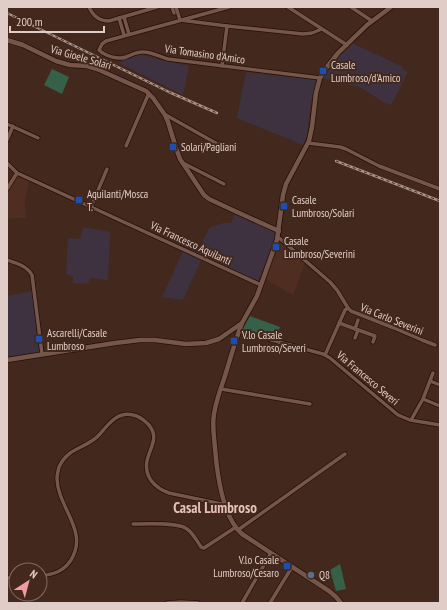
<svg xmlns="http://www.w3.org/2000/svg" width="447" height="610" font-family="'PT Sans Narrow',sans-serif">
	<rect width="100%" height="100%" fill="#43281d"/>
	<g fill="#4f2d20">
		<polygon points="17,175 29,181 25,201 26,218 7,219 7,193"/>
		<polygon points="280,241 305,262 293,295 265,279"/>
	</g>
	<g fill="#3e3241">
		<polygon points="352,43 403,67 402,69 408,72 391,105 385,103 363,89 355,86 323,78 336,58"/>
		<polygon points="140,54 161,60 189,66 183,95 119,63 123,60"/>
		<polygon points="246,72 317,80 311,101 307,135 303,145 237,118"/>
		<polygon points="235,213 276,233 270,253 258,281 203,256 183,300 162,297 185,247 197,252 210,227 224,223 231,223"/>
		<polygon points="83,227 110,232 108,280 90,278 88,284 73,283 73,276 66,274 68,238 80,239"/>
		<polygon points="32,291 39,353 7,358 7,296"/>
	</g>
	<g fill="#376048">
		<polygon points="52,69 69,77 62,94 44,85"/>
		<polygon points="250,316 280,327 276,338 242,330"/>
		<polygon points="340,564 346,589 336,591 330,570"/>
	</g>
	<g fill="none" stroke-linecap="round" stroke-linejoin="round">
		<defs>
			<g id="minor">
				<path d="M89 7C93 16 99 21 109 21L157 7"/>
				<polyline points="172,7 174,13"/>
				<polyline points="176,7 180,20 227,26 303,34 312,33 322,29"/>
				<path d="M229 7 106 41 102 44 99 50C105 56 118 60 126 57 132 55 137 51 144 52 152 52 160 57 168 59L320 78"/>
				<polyline points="288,7 347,45"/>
				<polyline points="351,7 372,21"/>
				<polyline points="124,17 129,34"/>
				<polyline points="119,18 124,35"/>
				<polyline points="222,66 227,26"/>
				<polyline points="166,115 221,146"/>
				<polyline points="7,124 38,138"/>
				<polyline points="7,140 13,126"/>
				<polyline points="308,143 340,147 346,149 379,166 440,189"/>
				<polyline points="126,146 149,93"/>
				<polyline points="7,163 17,173 261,285"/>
				<polyline points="183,163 224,184"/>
				<polyline points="7,189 17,173"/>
				<polyline points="91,207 107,169"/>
				<polyline points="278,237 330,282 337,290 348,308 351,311 394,328 422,340 435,345"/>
				<path d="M7 260C16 263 27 266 32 275L42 354"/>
				<polyline points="339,323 375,336 373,342"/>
				<polyline points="355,329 358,320"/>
				<polyline points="239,331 323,354 330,358 398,415 410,420 440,425"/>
				<polyline points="355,338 358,330"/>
				<polyline points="325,355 345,310 348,308"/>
				<polyline points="430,381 440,385"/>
				<polyline points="221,389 310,404"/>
				<polyline points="423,399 440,406"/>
				<polyline points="411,420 423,399 433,373"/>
				<path d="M133 524C145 524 178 522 187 529 193 533 197 541 201 547L204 548 236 527"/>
				<polyline points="238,530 345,454"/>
				<path d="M40 576C54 574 63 572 71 560 89 531 58 508 57 479 57 475 58 471 59 467 68 447 86 449 99 435 108 425 117 411 133 415 139 416 144 420 148 424 160 437 150 447 147 461 144 477 155 488 169 493L226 505"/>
				<polyline points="7,578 16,578"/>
				<polyline points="167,603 181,602 198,603"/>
				<polyline points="242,603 271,553"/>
				<polyline points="270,603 292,567"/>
			</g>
			<g id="tertiary">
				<polyline points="7,40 23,45 56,61 70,65 87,66 97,69 146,91 153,98 165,115 168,122 176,148 180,159 204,195 209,199 237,212 279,231"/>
				<path d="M242 323C235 341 230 360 224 379 220 390 216 402 214 414 212 425 214 437 215 448 217 473 222 517 242 534L329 591 336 597 341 603"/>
				<polyline points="7,360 115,343 140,340 155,340 186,344 206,343 219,339 242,323 257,296 277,240 283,195 286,184 309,141 312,127 316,93 320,78 327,67 338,53 367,25 391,7"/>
			</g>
		</defs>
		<use href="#minor" stroke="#280f06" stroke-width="5"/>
		<use href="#tertiary" stroke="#280f06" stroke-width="6"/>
		<use href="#minor" stroke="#75564a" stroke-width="3.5"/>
		<use href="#tertiary" stroke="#75564a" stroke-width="4.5"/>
		<defs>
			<g id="rail">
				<polyline points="7,13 169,92 217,113"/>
				<polyline points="336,161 440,201"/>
			</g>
		</defs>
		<use href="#rail" stroke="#a9938b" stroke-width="2.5"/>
		<use href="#rail" stroke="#43281d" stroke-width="1" stroke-dasharray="3" stroke-linecap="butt"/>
	</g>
	<g fill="#1a4fb4" stroke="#43281d" stroke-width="1.5">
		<rect x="319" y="67" width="8" height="8" rx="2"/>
		<rect x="169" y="143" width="8" height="8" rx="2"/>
		<rect x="75" y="196" width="8" height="8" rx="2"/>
		<rect x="280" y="202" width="8" height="8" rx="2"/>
		<rect x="272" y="243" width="8" height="8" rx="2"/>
		<rect x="35" y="335" width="8" height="8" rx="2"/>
		<rect x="230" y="337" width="8" height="8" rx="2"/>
		<rect x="283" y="562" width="8" height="8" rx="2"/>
	</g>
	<circle fill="#5c6f8a" stroke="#43281d" stroke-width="1.5" cx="311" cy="575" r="4"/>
	<g text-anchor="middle" stroke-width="4" stroke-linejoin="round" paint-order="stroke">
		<g font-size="11" fill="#e0cdc7" stroke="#43281d">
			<text transform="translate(205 54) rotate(8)" y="4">Via Tomasino d'Amico</text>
			<text transform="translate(81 57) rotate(16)" y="4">Via Gioele Solari</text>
			<text transform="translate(191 243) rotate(25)" y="4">Via Francesco Aquilanti</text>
			<text transform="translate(392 319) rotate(22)" y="4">Via Carlo Severini</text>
			<text transform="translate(368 378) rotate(40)" y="4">Via Francesco Severi</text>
		</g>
		<g font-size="11" fill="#e0cdc7" stroke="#43281d" text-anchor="start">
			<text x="331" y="69">Casale<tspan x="331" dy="13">Lumbroso/d'Amico</tspan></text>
			<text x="181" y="151">Solari/Pagliani</text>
			<text x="87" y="198">Aquilanti/Mosca<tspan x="87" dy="13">T.</tspan></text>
			<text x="292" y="204">Casale<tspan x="292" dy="13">Lumbroso/Solari</tspan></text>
			<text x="284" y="245">Casale<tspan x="284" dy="13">Lumbroso/Severini</tspan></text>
			<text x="47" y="337">Ascarelli/Casale<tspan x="47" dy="13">Lumbroso</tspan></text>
			<text x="242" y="339">V.lo Casale<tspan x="242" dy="13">Lumbroso/Severi</tspan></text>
			<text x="279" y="564" text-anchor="end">V.lo Casale<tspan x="279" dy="13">Lumbroso/Cesaro</tspan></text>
			<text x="319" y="579">Q8</text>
		</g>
		<g font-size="15" font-weight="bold" fill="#e6c2b5" stroke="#43281d">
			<text x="215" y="513">Casal Lumbroso</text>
		</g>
	</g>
	<rect width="447" height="610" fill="none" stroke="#e0cdc7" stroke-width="16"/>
	<g transform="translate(28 582) rotate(36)"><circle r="19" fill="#43281d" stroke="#826a61"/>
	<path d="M0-3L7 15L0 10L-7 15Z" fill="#f39aa7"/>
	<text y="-6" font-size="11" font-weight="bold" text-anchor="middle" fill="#e0cdc7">N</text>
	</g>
	<path d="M10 26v6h94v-6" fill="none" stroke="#e0cdc7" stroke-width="2"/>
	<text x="16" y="26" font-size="12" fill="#e0cdc7" stroke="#43281d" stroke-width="3" paint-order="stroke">200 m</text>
</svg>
